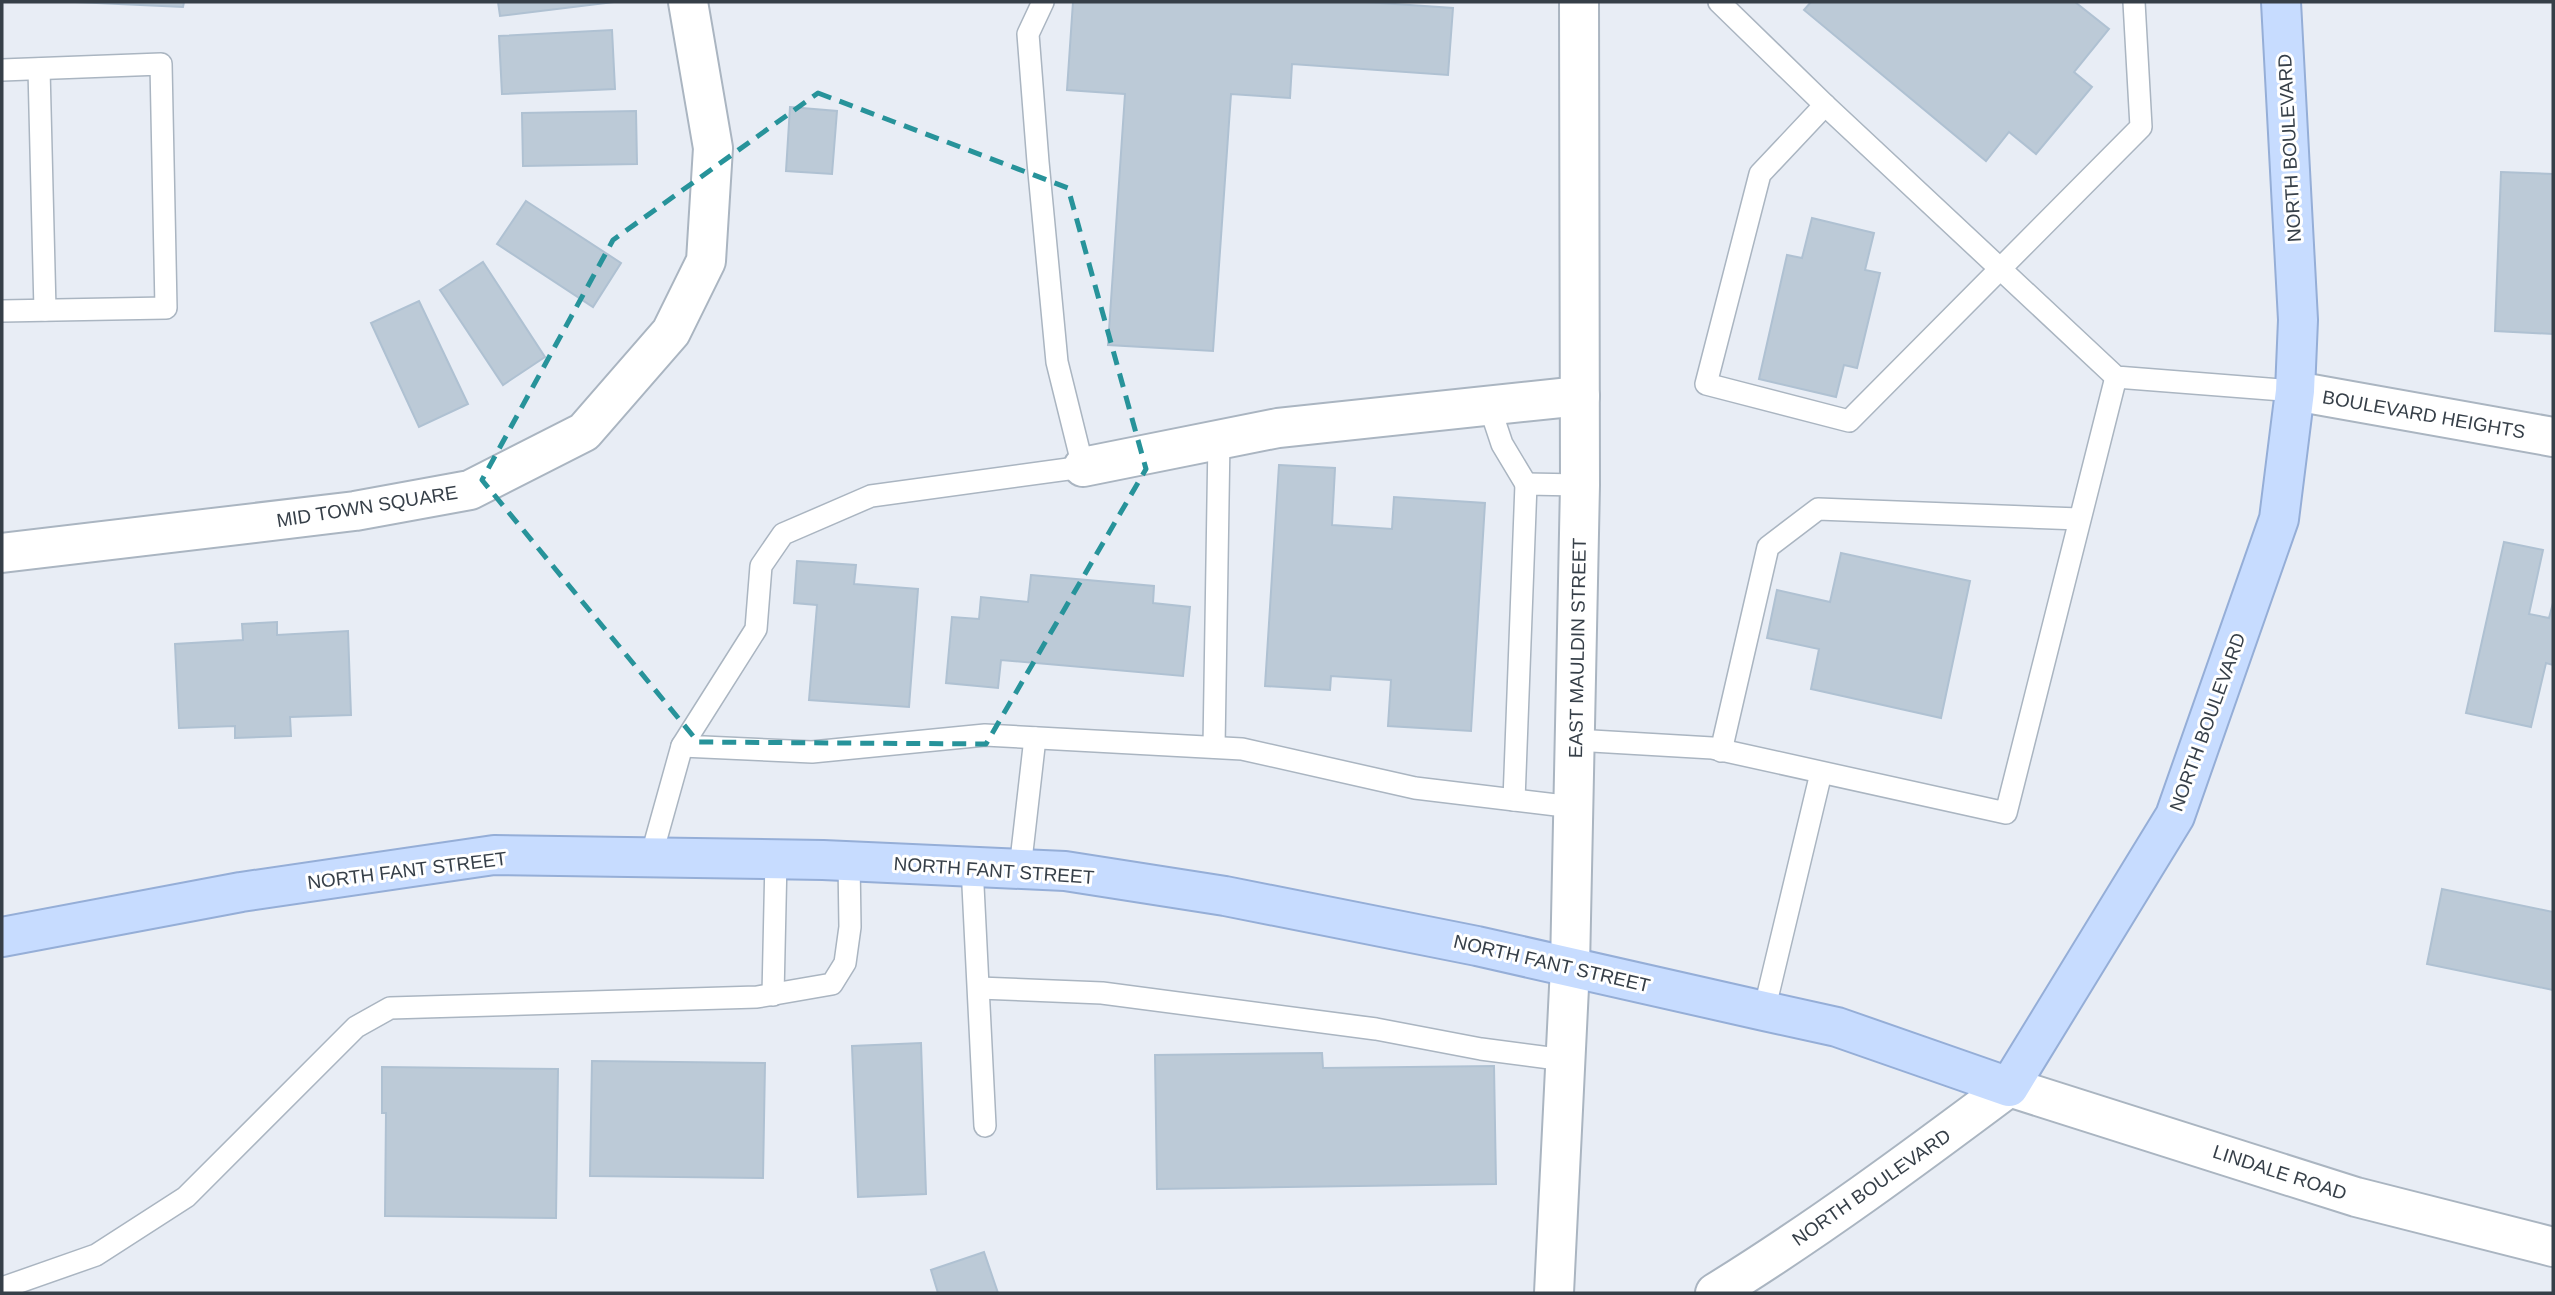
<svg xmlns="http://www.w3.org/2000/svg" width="2555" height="1295" font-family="Helvetica,sans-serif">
	<rect width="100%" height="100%" fill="#e8edf5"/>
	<g fill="#bccad7" stroke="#afc1d2" stroke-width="2">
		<polygon points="75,2 184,2 183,7"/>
		<polygon points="498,2 614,2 500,16"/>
		<polygon points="1073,2 1366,2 1453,8 1448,75 1292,64 1290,98 1231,94 1213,351 1108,345 1125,94 1067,90"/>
		<polygon points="1811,2 2075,2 2109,29 2074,72 2092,87 2036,154 2009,132 1986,161 1804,10"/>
		<polygon points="612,30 615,89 502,94 499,36"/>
		<polygon points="790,107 837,111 832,174 786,171"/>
		<polygon points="636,111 637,164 523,166 522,113"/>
		<polygon points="2501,172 2553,174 2553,334 2495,331"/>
		<polygon points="526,201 621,263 593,307 497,244"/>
		<polygon points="1812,218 1874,233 1865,270 1880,273 1857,368 1844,365 1836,397 1759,379 1787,255 1802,258"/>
		<polygon points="483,262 545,357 503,385 440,290"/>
		<polygon points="419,301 468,404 419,427 371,323"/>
		<polygon points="1279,465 1335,468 1332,525 1392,529 1394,497 1485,503 1471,731 1388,726 1391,680 1331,676 1330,690 1265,686"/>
		<polygon points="2504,542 2543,550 2529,614 2549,618 2553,603 2553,665 2546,663 2531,727 2466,713"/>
		<polygon points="1841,553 1970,581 1941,718 1811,689 1819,649 1767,638 1777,590 1830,602"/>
		<polygon points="797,561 856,565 854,584 918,589 909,707 809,700 817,605 794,603"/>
		<polygon points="1031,575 1154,586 1153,603 1190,607 1183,676 1001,660 998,688 946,683 952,617 979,619 981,597 1028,602"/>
		<polygon points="277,622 277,635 348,631 351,715 290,717 291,736 235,738 235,726 179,728 175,644 243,640 242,624"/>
		<polygon points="2442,889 2553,912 2553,990 2427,964"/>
		<polygon points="921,1043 926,1194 858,1197 852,1046"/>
		<polygon points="1322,1053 1323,1068 1494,1066 1496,1184 1157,1189 1155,1055"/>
		<polygon points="592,1061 765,1063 763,1178 590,1176"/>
		<polygon points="382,1067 558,1069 556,1218 385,1216 386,1113 382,1113"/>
		<polygon points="984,1252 998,1293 938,1293 931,1270"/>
	</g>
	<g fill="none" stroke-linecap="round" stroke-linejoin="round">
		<defs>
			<g id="service">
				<polyline points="1043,2 1028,34 1038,162 1057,362 1083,467 871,496 783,534 761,566 756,629 682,746 812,752 985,735 1242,749 1415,788 1573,807"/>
				<polyline points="1719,2 1825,105 2116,377 2295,391"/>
				<polyline points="39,69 45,310"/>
				<polyline points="2,70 161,64 166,308 2,311"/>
				<polyline points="1825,105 1760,174 1706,384 1849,421 2141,127 2134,2"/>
				<polyline points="1489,405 1502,444 1526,484"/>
				<polyline points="1575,740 1712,748 2006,813 2116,377"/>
				<polyline points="1214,747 1219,439"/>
				<polyline points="1721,751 1768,547 1818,509 2079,519"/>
				<polyline points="1514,800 1526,484 1580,485"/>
				<polyline points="651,857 682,746"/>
				<polyline points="972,866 985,1126"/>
				<polyline points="1020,869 1035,738"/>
				<polyline points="979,988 1102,993 1376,1029 1481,1049 1565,1060"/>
				<polyline points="773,995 776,859"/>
				<polyline points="1764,1011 1821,773"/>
				<polyline points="2,1288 96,1255 186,1197 356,1027 390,1008 757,997 832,984 845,963 850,927 849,861"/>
			</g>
			<g id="minor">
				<polyline points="1083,467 1278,428 1580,396"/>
				<polyline points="2,553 355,511 470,490 584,432 671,332 706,261 713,148 688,2"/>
			</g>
			<g id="tertiary">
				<polyline points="2295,391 2553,437"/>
				<polyline points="1554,1293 1570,967 1580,485 1579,2"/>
				<path d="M1715 1293C1817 1230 1914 1158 2009 1087L2356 1197 2553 1247"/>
			</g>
			<polyline id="secondary" points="2,937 241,892 494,855 823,860 1065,871 1225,896 1477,946 1764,1011 1837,1027 2009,1087 2175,816 2279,519 2295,391 2298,320 2281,2"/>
		</defs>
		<use href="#service" stroke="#aab5c1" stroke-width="24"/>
		<use href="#minor" stroke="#aab5c1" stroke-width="42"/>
		<use href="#tertiary" stroke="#aab5c1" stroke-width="42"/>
		<use href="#secondary" stroke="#95aed7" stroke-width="42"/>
		<use href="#service" stroke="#fff" stroke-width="21"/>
		<use href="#minor" stroke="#fff" stroke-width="38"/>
		<use href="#tertiary" stroke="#fff" stroke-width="38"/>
		<use href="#secondary" stroke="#c7dcff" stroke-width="38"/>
	</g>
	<path fill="none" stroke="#27939a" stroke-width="5" stroke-dasharray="14 9" stroke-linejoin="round" d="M818 93 1068 188 1146 469 986 744 698 742 482 480 613 240Z"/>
	<g text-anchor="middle" stroke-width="6" stroke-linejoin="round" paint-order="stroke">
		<g font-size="19" fill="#363f48" stroke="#fff">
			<text transform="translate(2289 148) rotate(-93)" y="7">NORTH BOULEVARD</text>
			<text transform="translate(2424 414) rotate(10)" y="7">BOULEVARD HEIGHTS</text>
			<text transform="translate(367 506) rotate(-9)" y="7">MID TOWN SQUARE</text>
			<text transform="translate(1577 648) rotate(-89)" y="7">EAST MAULDIN STREET</text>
			<text transform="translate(2207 722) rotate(-70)" y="7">NORTH BOULEVARD</text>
			<text transform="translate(407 870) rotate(-7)" y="7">NORTH FANT STREET</text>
			<text transform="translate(994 870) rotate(4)" y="7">NORTH FANT STREET</text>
			<text transform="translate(1552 963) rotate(13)" y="7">NORTH FANT STREET</text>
			<text transform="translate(2280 1172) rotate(18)" y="7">LINDALE ROAD</text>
			<text transform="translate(1871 1187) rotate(-35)" y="7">NORTH BOULEVARD</text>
		</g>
	</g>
	<rect width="2555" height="1295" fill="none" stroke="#363f48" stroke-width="7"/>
</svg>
